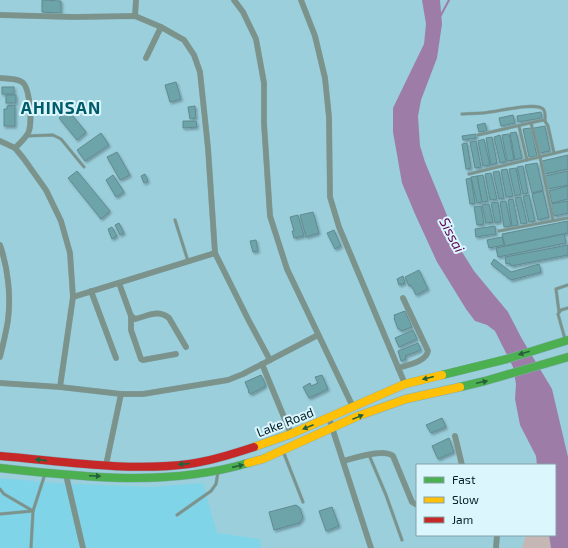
<svg xmlns="http://www.w3.org/2000/svg" width="568" height="548" font-family="'Exo 2',sans-serif">
	<defs>
		<filter id="shadow"><feDropShadow dx="1.5" dy="2" stdDeviation="1" flood-color="#0004"/></filter>
	</defs>
	<rect width="100%" height="100%" fill="#9bcfdc"/>
	<polygon fill="#80d4e8" points="0,478 56,483 151,487 203,483 217,533 260,539 261,548 0,548"/>
	<polygon fill="#c5b8b4" points="526,535 549,535 551,548 522,548"/>
	<polygon fill="#9e7ca8" points="422,0 440,0 442,24 437,58 421,100 418,116 420,146 425,162 462,252 474,271 508,312 522,339 552,389 568,457 568,548 551,548 549,535 555,535 555,465 537,465 536,456 520,425 515,399 516,384 513,367 495,331 487,325 475,321 466,309 437,262 415,214 402,183 393,132 393,108 424,44 426,24"/>
	<g fill="none" stroke-linecap="round" stroke-linejoin="round">
		<polyline stroke="#9e7ca8" stroke-width="2" points="441,15 449,0"/>
	</g>
	<g fill="#6ca4aa" stroke="#618a90" filter="url(#shadow)">
		<polygon points="42,0 61,1 61,13 42,12"/>
		<polygon points="176,82 181,99 170,102 165,85"/>
		<rect x="2" y="87" width="12" height="7"/>
		<rect x="6" y="95" width="10" height="8"/>
		<polygon points="15,105 15,126 4,126 4,109 7,109 7,106"/>
		<polygon points="195,106 196,118 190,119 188,107"/>
		<polygon points="68,110 86,132 77,140 59,118"/>
		<polygon points="541,112 542,118 518,122 517,116"/>
		<polygon points="513,115 515,123 501,126 499,118"/>
		<polygon points="183,121 196,121 197,127 183,128"/>
		<polygon points="485,123 487,131 479,132 477,125"/>
		<polygon points="545,126 550,151 540,153 534,128"/>
		<polygon points="531,128 537,156 529,157 523,129"/>
		<polygon points="516,132 522,158 515,160 510,133"/>
		<polygon points="101,133 109,145 85,161 77,150"/>
		<polygon points="476,134 476,138 463,140 462,136"/>
		<polygon points="509,134 514,160 507,161 502,135"/>
		<polygon points="500,135 506,162 500,163 494,137"/>
		<polygon points="492,137 497,163 491,165 486,138"/>
		<polygon points="484,139 490,165 483,166 478,141"/>
		<polygon points="476,141 481,167 475,168 470,142"/>
		<polygon points="467,143 471,168 466,169 462,144"/>
		<polygon points="117,152 130,175 120,180 107,157"/>
		<polygon points="568,155 568,169 545,174 542,161"/>
		<polygon points="537,163 543,190 532,193 525,165"/>
		<polygon points="523,166 528,193 523,194 517,167"/>
		<polygon points="516,168 521,194 515,196 509,169"/>
		<polygon points="507,169 513,196 506,197 501,170"/>
		<polygon points="77,171 110,211 101,219 68,178"/>
		<polygon points="499,171 504,198 499,199 493,172"/>
		<polygon points="568,171 568,185 548,189 545,176"/>
		<polygon points="491,173 497,199 490,200 485,174"/>
		<polygon points="145,174 148,181 144,183 141,176"/>
		<polygon points="113,175 124,192 116,197 106,180"/>
		<polygon points="483,175 488,201 482,202 477,176"/>
		<polygon points="477,176 482,202 477,203 471,177"/>
		<polygon points="471,178 475,203 470,204 466,179"/>
		<polygon points="568,186 568,199 552,203 549,191"/>
		<polygon points="543,191 549,217 538,220 532,194"/>
		<polygon points="529,195 535,221 529,222 523,196"/>
		<polygon points="521,197 527,223 521,224 515,198"/>
		<polygon points="513,199 518,225 512,226 508,200"/>
		<polygon points="506,201 511,226 504,227 500,202"/>
		<polygon points="568,201 568,213 554,216 551,204"/>
		<polygon points="498,202 501,221 495,223 491,203"/>
		<polygon points="489,204 493,222 486,223 482,205"/>
		<polygon points="481,206 484,224 477,225 474,207"/>
		<polygon points="313,212 319,233 306,237 300,215"/>
		<polygon points="298,215 304,236 294,238 292,231 294,231 290,217"/>
		<polygon points="568,221 568,233 505,246 502,234"/>
		<polygon points="119,223 124,233 120,235 115,225"/>
		<polygon points="495,226 496,234 476,237 475,229"/>
		<polygon points="112,227 117,236 112,239 108,229"/>
		<polygon points="334,230 341,246 335,249 327,233"/>
		<polygon points="564,234 566,243 498,257 496,248"/>
		<polygon points="502,237 504,245 489,248 487,240"/>
		<polygon points="256,240 258,251 253,252 250,241"/>
		<polygon points="568,245 568,255 511,266 510,263 506,264 505,257"/>
		<polygon points="494,259 511,272 539,264 541,272 511,280 491,264"/>
		<polygon points="419,270 428,289 416,295 411,285 409,286 405,277"/>
		<polygon points="403,276 405,283 399,285 397,279"/>
		<polygon points="405,311 412,327 401,331 400,329 398,329 394,318 395,318 394,315"/>
		<polygon points="413,330 417,339 399,347 395,338"/>
		<polygon points="418,343 421,350 405,356 406,359 401,361 398,351"/>
		<polygon points="261,375 266,385 264,387 251,394 248,392 249,391 245,382"/>
		<polygon points="322,375 328,389 309,398 303,387 310,383 311,386 318,383 315,377"/>
		<polygon points="442,418 446,427 431,433 426,425"/>
		<polygon points="449,438 454,452 438,459 432,446"/>
		<polygon points="296,505 300,508 303,518 299,523 274,530 269,512"/>
		<polygon points="332,507 339,526 326,531 319,511"/>
	</g>
	<g fill="none" stroke-linecap="round" stroke-linejoin="round">
		<defs>
			<g id="lane">
				<path d="M462 114C471 113 481 114 490 112 500 111 535 102 543 109 546 112 545 117 545 121"/>
				<polyline points="531,123 540,157 553,220"/>
				<polyline points="519,126 527,160"/>
				<polyline points="478,135 543,120 545,121 548,126 554,153"/>
				<polyline points="26,136 53,135 61,139 84,167"/>
				<polyline points="469,174 568,150"/>
				<polyline points="175,220 188,261"/>
				<polyline points="499,231 568,218"/>
				<polyline points="559,312 556,289 568,285"/>
				<polyline points="565,339 558,314 561,310 568,308"/>
				<polyline points="283,451 303,502"/>
				<polyline points="369,455 386,495 402,540"/>
				<polyline points="0,489 4,494 33,511"/>
				<polyline points="0,514 33,511"/>
				<polyline points="177,515 211,491 216,484 218,472"/>
				<polyline points="31,548 33,511 45,474"/>
			</g>
			<g id="street">
				<polyline points="234,0 243,12 256,39 264,83 264,123 270,216 287,269 353,407"/>
				<polyline points="301,0 315,36 325,78 329,117 330,197 339,227 405,384"/>
				<polyline points="0,15 74,17 135,16 161,27 184,40 194,55 200,72 208,148 215,253"/>
				<polyline points="135,16 136,0"/>
				<polyline points="146,58 161,27"/>
				<path d="M0 78C7 79 16 78 22 82 30 87 32 121 29 131 27 137 20 143 15 148"/>
				<polyline points="0,141 15,148 24,159 46,190 61,221 70,253 73,297 60,387"/>
				<path d="M0 245C8 268 11 296 8 320 6 333 3 345 0 357"/>
				<path d="M119 283 131 316 135 319C148 316 158 309 169 318L186 347"/>
				<polyline points="91,291 116,358"/>
				<polyline points="73,297 215,253 249,321 270,360"/>
				<polyline points="131,316 131,330 141,359 143,360 176,354"/>
				<polyline points="262,364 291,434"/>
				<path d="M398 368C407 365 426 362 428 351L403 298"/>
				<polyline points="0,383 60,387 121,394 143,394 228,380 243,374 318,335"/>
				<polyline points="329,418 371,548"/>
				<polyline points="455,436 462,465"/>
				<path d="M343 461C356 458 383 448 393 456L412 502 417 505"/>
				<polyline points="106,465 121,394"/>
				<polyline points="66,475 83,548"/>
				<polyline points="496,548 497,535"/>
			</g>
			<g id="fast">
				<polyline points="442,375 507,359 568,340"/>
				<polyline points="460,387 485,381 568,357"/>
				<path d="M0 468C82 477 168 487 248 463"/>
			</g>
			<g id="slow">
				<polyline points="254,447 291,434 405,384 442,375"/>
				<polyline points="248,463 263,459 358,416 406,399 460,387"/>
			</g>
			<path id="jam" d="M0 456C61 461 127 472 189 464 211 461 233 454 254 447"/>
		</defs>
		<use href="#lane" stroke="#85acb6" stroke-width="3.5"/>
		<use href="#street" stroke="#85acb6" stroke-width="6"/>
		<use href="#fast" stroke="#85acb6" stroke-width="9"/>
		<use href="#slow" stroke="#85acb6" stroke-width="9"/>
		<use href="#jam" stroke="#85acb6" stroke-width="9"/>
		<use href="#lane" stroke="#7b938a" stroke-width="2.5"/>
		<use href="#street" stroke="#7b938a" stroke-width="5.5"/>
		<use href="#fast" stroke="#4caf50" stroke-width="8"/>
		<use href="#slow" stroke="#ffc107" stroke-width="8"/>
		<use href="#jam" stroke="#c62828" stroke-width="8"/>
	</g>
	<defs><path id="oneway-solid" d="M-6-.8H1V-3.2L6.5 0L1 3.2V.8H-6Z"/></defs>
	<g fill="#23613a">
		<use href="#oneway-solid" transform="translate(524 353) rotate(163)"/>
		<use href="#oneway-solid" transform="translate(428 378) rotate(166)"/>
		<use href="#oneway-solid" transform="translate(482 382) rotate(-12)"/>
		<use href="#oneway-solid" transform="translate(358 417) rotate(-22)"/>
		<use href="#oneway-solid" transform="translate(308 427) rotate(158)"/>
		<use href="#oneway-solid" transform="translate(41 460) rotate(-174)"/>
		<use href="#oneway-solid" transform="translate(184 464) rotate(175)"/>
		<use href="#oneway-solid" transform="translate(238 466) rotate(-13)"/>
		<use href="#oneway-solid" transform="translate(95 476) rotate(3)"/>
	</g>
	<g text-anchor="middle" stroke-width="4" stroke-linejoin="round" paint-order="stroke">
		<g font-size="13" fill="#022128" stroke="#dcf6fd">
			<text transform="translate(285 422) rotate(-21)" y="5">Lake Road</text>
		</g>
		<g font-size="14" font-style="italic" fill="#610156" stroke="#dcf6fd">
			<text transform="translate(452 235) rotate(62)" y="5">Sissai</text>
		</g>
		<g font-size="17" font-weight="bold" letter-spacing="1" fill="#005b6a" stroke="#dcf6fd">
			<text x="61" y="114">AHINSAN</text>
		</g>
	</g>
	<rect x="416" y="464" width="140" height="72" fill="#dcf6fd" stroke="#85a1a8"/>
	<rect x="424" y="477" width="20" height="6" fill="#4caf50" stroke="#85a1a8"/>
	<text x="452" y="484" font-size="12" fill="#022128">Fast</text>
	<rect x="424" y="497" width="20" height="6" fill="#ffc107" stroke="#85a1a8"/>
	<text x="452" y="504" font-size="12" fill="#022128">Slow</text>
	<rect x="424" y="517" width="20" height="6" fill="#c62828" stroke="#85a1a8"/>
	<text x="452" y="524" font-size="12" fill="#022128">Jam</text>
</svg>
